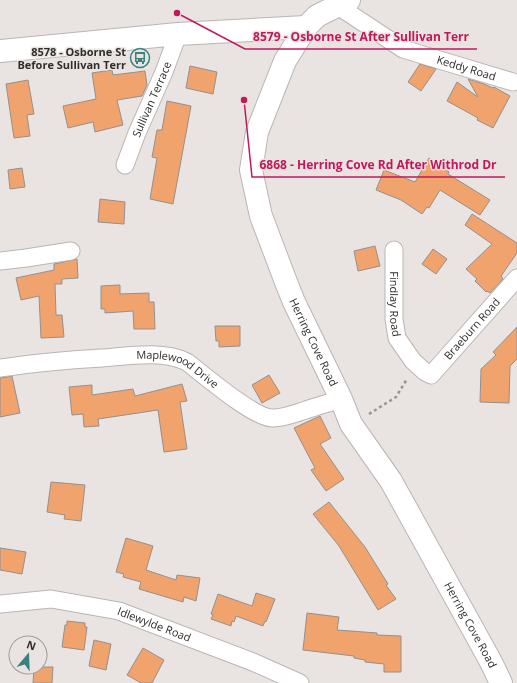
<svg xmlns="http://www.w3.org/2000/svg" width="517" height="683" font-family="'Open Sans',sans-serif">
	<rect width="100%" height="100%" fill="#e9e4e1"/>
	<g fill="#f1a36e" stroke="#94908d">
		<polygon points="420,64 436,69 421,91 408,82"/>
		<polygon points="190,66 217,72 213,94 186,88"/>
		<polygon points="112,70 113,75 145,71 147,85 142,96 117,100 123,125 95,132 93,122 68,128 63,106 96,99 92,73"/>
		<polygon points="468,79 484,84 493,88 494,87 510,96 493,128 477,120 478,118 447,101 457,82 478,97"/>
		<polygon points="28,80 34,114 27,115 30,136 14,138 6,84"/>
		<polygon points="167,101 191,106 173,204 150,199 157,158 152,157 157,130 162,130"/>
		<polygon points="429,158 449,172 448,174 490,200 480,215 440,190 429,208 427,207 422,214 401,200 376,190 384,170 415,182"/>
		<polygon points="22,168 25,187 10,189 8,170"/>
		<polygon points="100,199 125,202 124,224 98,222"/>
		<polygon points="472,214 517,243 517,253 501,276 503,279 490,293 487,291 486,292 475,281 477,279 466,269 492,244 465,225"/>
		<polygon points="375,246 380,266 358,271 354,251"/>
		<polygon points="433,249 447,259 436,274 422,264"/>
		<polygon points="77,259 78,278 62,279 62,284 55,284 56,315 62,315 64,337 41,338 39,296 21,300 16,278 54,270 54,264"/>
		<polygon points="120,285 120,294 149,293 149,302 154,302 155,329 134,329 133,311 105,313 105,309 101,309 101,286"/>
		<polygon points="215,326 240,326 240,346 219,347 219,341 216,341"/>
		<polygon points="517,327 517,359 510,366 509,403 480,402 481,369 496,355 493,352"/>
		<polygon points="269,375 280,393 262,403 252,385"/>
		<polygon points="12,376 20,413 0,417 0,378"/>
		<polygon points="182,384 187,401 180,402 187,449 164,452 158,410 98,419 99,426 84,427 83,414 72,415 69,387 92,385 92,395 133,389 135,396"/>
		<polygon points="320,416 331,438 320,444 344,479 326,491 311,470 315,468 294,428"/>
		<polygon points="51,482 85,485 81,521 64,519 65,515 47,512"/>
		<polygon points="329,502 365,547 388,584 386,585 396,599 378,610 339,546 313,514"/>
		<polygon points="126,538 153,546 146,570 176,580 177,575 200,578 196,601 184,597 183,602 139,589 141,582 123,577 124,574 116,572"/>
		<polygon points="0,548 26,552 22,574 0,570"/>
		<polygon points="256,593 275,599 266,622 265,621 263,626 236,616 234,622 232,621 231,626 211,619 213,615 211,614 218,594 252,606"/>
		<polygon points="307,613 339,617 337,630 377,633 377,635 401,636 401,672 384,672 384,664 365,662 365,660 354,658 354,656 303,650"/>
		<polygon points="67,621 85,623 85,627 87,627 84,650 62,647 65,625 67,625"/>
		<polygon points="94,640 111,644 106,670 89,666"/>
		<polygon points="143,648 164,660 152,683 141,683 127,675"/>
		<polygon points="34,667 53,667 52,683 33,683"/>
	</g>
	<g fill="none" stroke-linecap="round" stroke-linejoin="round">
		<defs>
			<g id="street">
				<path id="s1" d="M338 6 403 49 513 82"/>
				<path id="s2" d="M125 165 137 133 164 72 178 34"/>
				<path id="s3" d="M394 250V319L397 338 413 361 425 372 431 375 517 278"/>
				<polyline points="0,261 26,258 71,251"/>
				<path id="s4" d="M0 368C34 363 68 360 102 358 128 356 163 350 187 362 204 375 255 419 273 418 284 418 296 413 306 410 317 406 329 403 341 399"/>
				<path id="s5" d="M0 604 51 599 119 611 253 662 300 683"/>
			</g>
			<g id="secondary">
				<path id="s6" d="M349 0 317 16 306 27 285 61 257 132 251 170 261 216 286 282 294 302 341 399 351 424 391 481 491 662 501 683"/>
				<polyline points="0,51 178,34 306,27"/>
			</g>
		</defs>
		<use href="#street" stroke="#bab5b3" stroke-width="19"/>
		<use href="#secondary" stroke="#bab5b3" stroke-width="24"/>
		<polyline stroke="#989592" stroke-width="2.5" stroke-dasharray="3 3" stroke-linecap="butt" points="369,414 396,397 407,379"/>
		<use href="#street" stroke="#fff" stroke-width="17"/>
		<use href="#secondary" stroke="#fff" stroke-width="22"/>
	</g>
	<defs>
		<symbol id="bus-ring" viewBox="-11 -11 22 22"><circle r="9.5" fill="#e9e4e1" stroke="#3a827e" stroke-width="1.5"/><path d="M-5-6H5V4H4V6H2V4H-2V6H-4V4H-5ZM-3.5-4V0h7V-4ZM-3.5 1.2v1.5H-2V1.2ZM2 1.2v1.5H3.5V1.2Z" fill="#3a827e"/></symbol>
	</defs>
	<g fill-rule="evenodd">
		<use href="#bus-ring" x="129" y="47" width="22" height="22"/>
	</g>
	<g text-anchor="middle" stroke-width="3" stroke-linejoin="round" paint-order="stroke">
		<g font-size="11" font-weight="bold" fill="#302e2d" stroke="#e9e4e1" text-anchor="end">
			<text x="126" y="56">8578 - Osborne St<tspan x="126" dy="13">Before Sullivan Terr</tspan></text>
		</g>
		<g font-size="11" fill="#302e2d" stroke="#e9e4e1">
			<text dy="4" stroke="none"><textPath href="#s1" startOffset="144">Keddy Road</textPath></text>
			<text dy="4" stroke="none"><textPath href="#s2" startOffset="71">Sullivan Terrace</textPath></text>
			<text dy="4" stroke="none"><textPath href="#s3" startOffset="54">Findlay Road</textPath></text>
			<text dy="4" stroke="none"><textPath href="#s3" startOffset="201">Braeburn Road</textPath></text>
			<text dy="4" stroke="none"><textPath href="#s6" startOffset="390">Herring Cove Road</textPath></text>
			<text dy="4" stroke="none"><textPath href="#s4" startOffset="182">Maplewood Drive</textPath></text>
			<text dy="4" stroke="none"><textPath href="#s5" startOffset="158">Idlewylde Road</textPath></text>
			<text dy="4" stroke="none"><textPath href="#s6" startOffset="714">Herring Cove Road</textPath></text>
		</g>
	</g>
	<path fill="none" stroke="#c2185b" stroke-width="1.5" d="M177 13L245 49H477M244 100L252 177H505"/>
	<g fill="#c2185b" stroke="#e9e4e1" stroke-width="1.5">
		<circle cx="177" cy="13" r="4"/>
		<circle cx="244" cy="100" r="4"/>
	</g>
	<g font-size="12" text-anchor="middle" font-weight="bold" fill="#c2185b" stroke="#e9e4e1" stroke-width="3" stroke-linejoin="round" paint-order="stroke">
		<text x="361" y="41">8579 - Osborne St After Sullivan Terr</text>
		<text x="378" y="169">6868 - Herring Cove Rd After Withrod Dr</text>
	</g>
	<g transform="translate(28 655) rotate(19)"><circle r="19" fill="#e9e4e1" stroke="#9f9b99"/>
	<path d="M0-3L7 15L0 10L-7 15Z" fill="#3a827e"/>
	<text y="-6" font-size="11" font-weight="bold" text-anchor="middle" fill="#302e2d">N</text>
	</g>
</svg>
